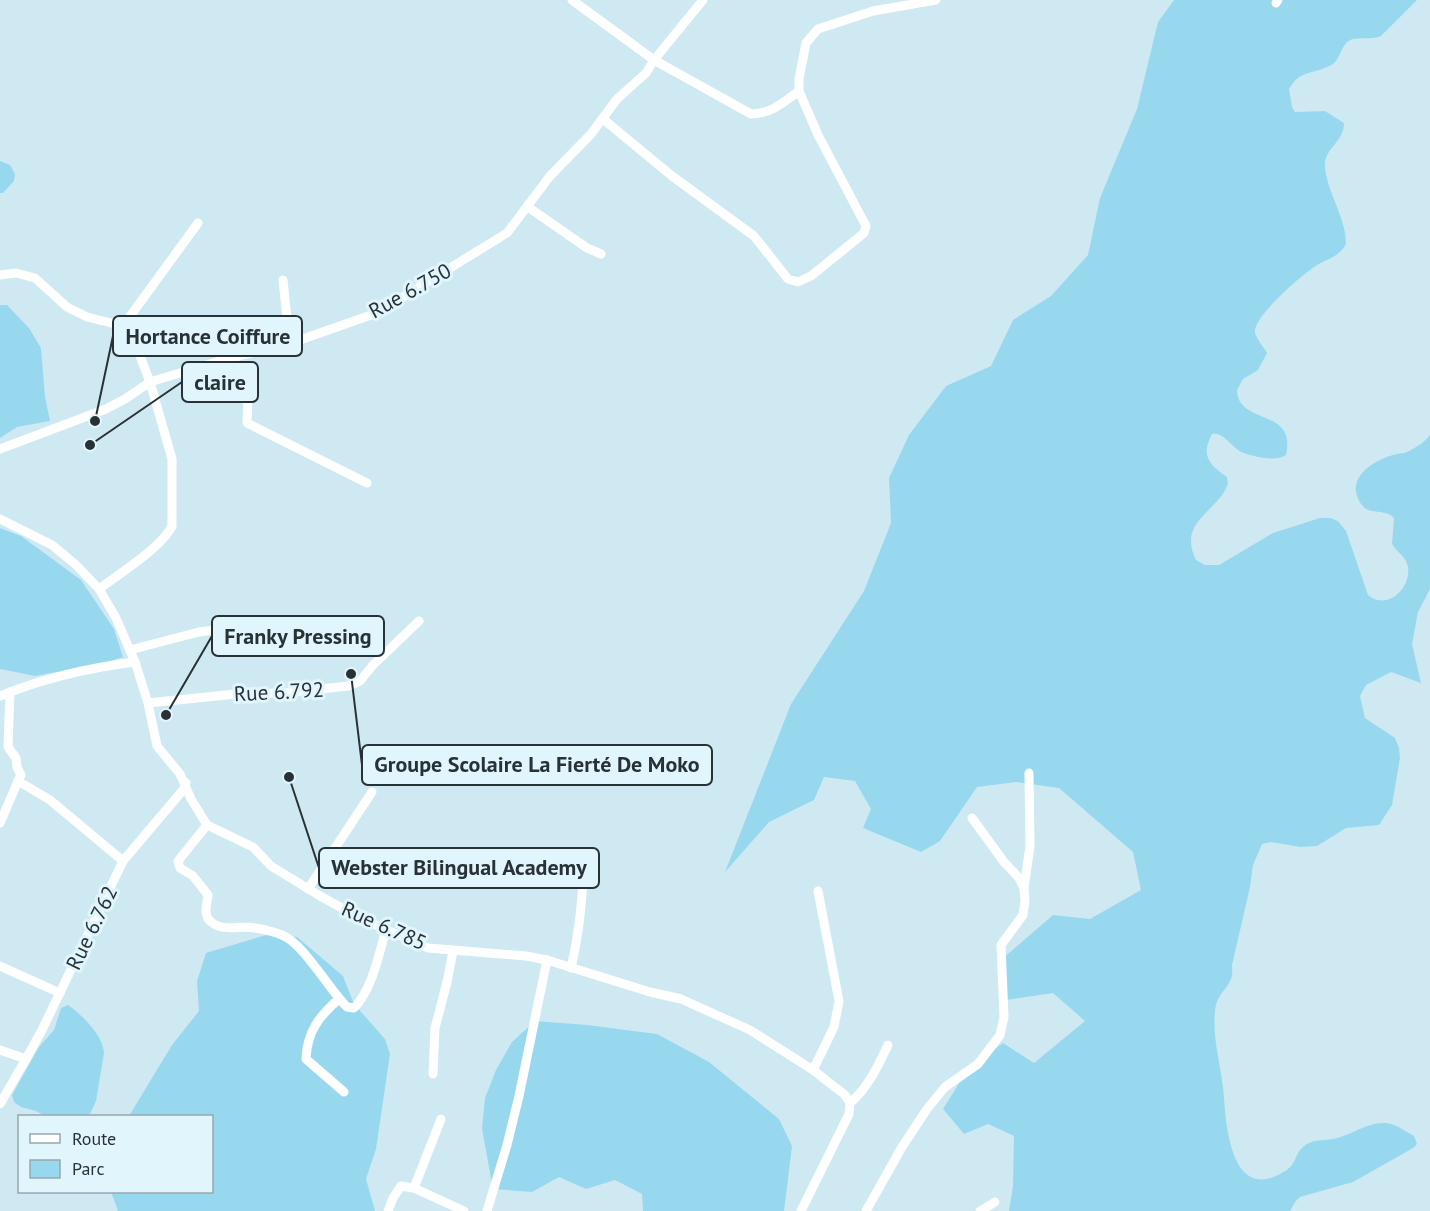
<svg xmlns="http://www.w3.org/2000/svg" width="1430" height="1211" font-family="'PT Sans',sans-serif">
	<rect width="100%" height="100%" fill="#cfe9f2"/>
	<g fill="#98d8ef">
		<path d="M1174 0H1417L1381 36C1371 40 1362 37 1353 39 1341 42 1342 57 1333 64 1316 75 1301 68 1289 89L1292 107 1295 112 1325 111 1344 123C1344 143 1323 148 1325 168 1328 194 1346 218 1346 244 1339 257 1329 258 1317 265 1303 274 1252 317 1255 333 1257 340 1264 347 1267 353L1258 370 1243 379 1237 390C1238 426 1297 407 1286 455 1277 462 1255 457 1244 453 1232 449 1224 431 1212 434 1200 456 1210 465 1227 477L1228 484C1217 513 1177 521 1196 560L1205 565H1219L1273 533 1320 518H1330L1338 521 1346 531 1368 595C1387 611 1411 589 1408 567 1406 556 1397 553 1392 544L1394 518C1385 508 1369 516 1361 504 1344 479 1372 461 1393 455 1398 453 1403 454 1407 452 1415 448 1425 442 1430 435V589L1418 612 1412 644 1421 683 1391 672 1366 685 1360 696 1365 718 1395 738 1399 748 1400 758 1392 805 1379 825 1346 828 1317 846 1300 847 1271 842 1262 844 1253 865 1250 887 1232 965C1232 969 1233 975 1231 979 1226 991 1217 994 1215 1011 1212 1040 1222 1068 1224 1097 1226 1132 1234 1207 1288 1169 1296 1163 1296 1152 1303 1147 1311 1139 1322 1141 1333 1139 1350 1136 1367 1122 1385 1123 1395 1123 1406 1132 1414 1136L1417 1144 1413 1148 1353 1182 1300 1197 1295 1202 1290 1211H1009L1013 1186 1014 1136 988 1124 964 1134 943 1109 968 1069 1003 1043 1034 1063 1085 1021 1053 993 999 1001 1002 959 1053 915 1090 919 1141 890 1133 852 1059 788 1016 782 977 787 940 841 921 852 863 828 871 809 855 781 824 777 814 800 769 822 725 872 791 704 864 591 891 523 889 478 909 435 946 386 991 366 1013 320 1051 296 1088 255 1100 198 1137 109 1158 22Z"/>
		<polygon points="0,161 10,165 15,174 14,181 3,193 0,193"/>
		<polygon points="0,305 7,305 29,328 41,348 45,397 50,421 17,427 0,438"/>
		<polygon points="0,528 21,536 81,580 114,629 123,657 101,664 35,676 0,669"/>
		<polygon points="266,935 297,937 343,976 354,1004 385,1039 390,1054 376,1149 366,1179 375,1211 118,1211 111,1192 212,1192 212,1116 129,1116 172,1045 199,1011 197,981 206,953"/>
		<path d="M68 1005C82 1015 103 1035 104 1053L96 1101 89 1116H45L36 1111 21 1107 14 1102 12 1095 39 1047 54 1030 61 1008Z"/>
		<polygon points="535,1021 587,1025 657,1034 709,1062 779,1119 792,1146 784,1211 643,1211 642,1194 615,1180 586,1189 559,1177 532,1192 493,1189 482,1129 485,1098 496,1070 512,1042"/>
	</g>
	<g fill="none" stroke-linecap="round" stroke-linejoin="round">
		<g stroke="#fff" stroke-width="9">
			<path d="M703 0 654 60 751 114C771 114 784 102 799 91"/>
			<polyline points="1276,3 1278,0"/>
			<polyline points="603,119 672,176 754,236 788,279 798,282 811,276 864,233 866,226 818,135 799,91 799,79 806,43 818,29 873,11 936,0"/>
			<polyline points="528,207 587,248 601,254"/>
			<path d="M0 275 16 273 35 278 67 307 87 317 123 326 135 343 150 382 172 459V526C162 547 119 574 99 589"/>
			<polyline points="123,326 198,223"/>
			<polyline points="283,346 287,319 283,280"/>
			<polyline points="233,357 248,393 247,423 367,483"/>
			<polyline points="0,449 106,409 125,399 150,382 233,357 283,346 371,315 385,308 507,233 550,176 591,134 617,99 646,73 654,60 572,0"/>
			<polyline points="0,519 52,545 75,564 99,589 116,618 135,662 148,703 157,746 180,774 191,799 207,825 253,847 271,866 320,896 360,918 428,948 526,956 547,960 650,992 681,999 712,1013 750,1030 813,1070 845,1095 850,1103 849,1114 801,1211"/>
			<polyline points="130,650 199,632 238,627 306,635"/>
			<polyline points="10,692 8,747 16,758 17,767 21,775 18,781 50,800 123,861"/>
			<path d="M0 696C44 678 87 668 135 662"/>
			<polyline points="148,703 236,694 284,693 348,686 360,681 373,665 419,621"/>
			<polyline points="0,823 18,781"/>
			<path d="M207 825 178 861 180 868 193 876 208 895C207 904 203 914 210 921 223 933 240 925 255 928 263 929 274 932 282 935 304 944 328 988 347 1007L354 1008C373 988 378 956 386 930"/>
			<polyline points="1024,888 1030,846 1029,773"/>
			<polyline points="308,889 372,792"/>
			<polyline points="0,966 60,993"/>
			<path d="M571 968C580 930 583 895 584 857"/>
			<path d="M339 999C319 1016 307 1032 306 1059L344 1092"/>
			<polyline points="0,1050 26,1059 43,1028 123,861 183,790 186,783"/>
			<polyline points="813,1070 834,1027 839,1001 818,891"/>
			<polyline points="433,1074 435,1028 447,982 453,951"/>
			<path d="M850 1103C868 1088 878 1066 888 1045"/>
			<polyline points="0,1104 26,1059"/>
			<polyline points="441,1119 414,1188 464,1211"/>
			<polyline points="388,1211 393,1198 401,1186 414,1188"/>
			<polyline points="487,1211 507,1145 519,1096 547,960"/>
			<polyline points="866,1211 902,1147 927,1109 945,1087 978,1064 1000,1035 1004,1017 1001,945 1023,915 1025,901 1024,888 1019,878 1004,862 972,818"/>
			<polyline points="980,1211 995,1202"/>
		</g>
	</g>
	<g text-anchor="middle" stroke-width="6" stroke-linejoin="round" paint-order="stroke">
		<g font-size="21" fill="#283235" stroke="#e1f5fd">
			<text transform="translate(410 291) rotate(-29)" y="7">Rue 6.750</text>
			<text transform="translate(279 692) rotate(-3)" y="7">Rue 6.792</text>
			<text transform="translate(384 926) rotate(24)" y="7">Rue 6.785</text>
			<text transform="translate(92 928) rotate(-64)" y="7">Rue 6.762</text>
		</g>
	</g>
	<path fill="none" stroke="#283235" stroke-width="2" d="M95 421L113 336M90 445L182 382M166 715L212 636M351 674L362 765M289 777L319 868"/>
	<g fill="#283235" stroke="#e1f5fd" stroke-width="2">
		<circle cx="95" cy="421" r="6"/>
		<circle cx="90" cy="445" r="6"/>
		<circle cx="166" cy="715" r="6"/>
		<circle cx="351" cy="674" r="6"/>
		<circle cx="289" cy="777" r="6"/>
	</g>
	<g fill="#e1f5fd" stroke="#283235" stroke-width="2">
		<rect x="113" y="316" width="189" height="40" rx="6"/>
		<rect x="182" y="362" width="76" height="40" rx="6"/>
		<rect x="212" y="616" width="172" height="40" rx="6"/>
		<rect x="362" y="745" width="350" height="40" rx="6"/>
		<rect x="319" y="848" width="280" height="40" rx="6"/>
	</g>
	<g font-size="22" text-anchor="middle" font-weight="bold" fill="#283235">
		<text x="208" y="344">Hortance Coiffure</text>
		<text x="220" y="390">claire</text>
		<text x="298" y="644">Franky Pressing</text>
		<text x="537" y="772">Groupe Scolaire La Fierté De Moko</text>
		<text x="459" y="875">Webster Bilingual Academy</text>
	</g>
	<rect x="18" y="1115" width="195" height="78" fill="#e1f5fd" stroke="#97a7ad" stroke-width="1.5"/>
	<rect x="30" y="1134" width="30" height="9" fill="#ffffff" stroke="#97a7ad" stroke-width="1.5"/>
	<text x="72" y="1145" font-size="18" fill="#283235">Route</text>
	<rect x="30" y="1160" width="30" height="18" fill="#98d8ef" stroke="#97a7ad" stroke-width="1.5"/>
	<text x="72" y="1175" font-size="18" fill="#283235">Parc</text>
</svg>
